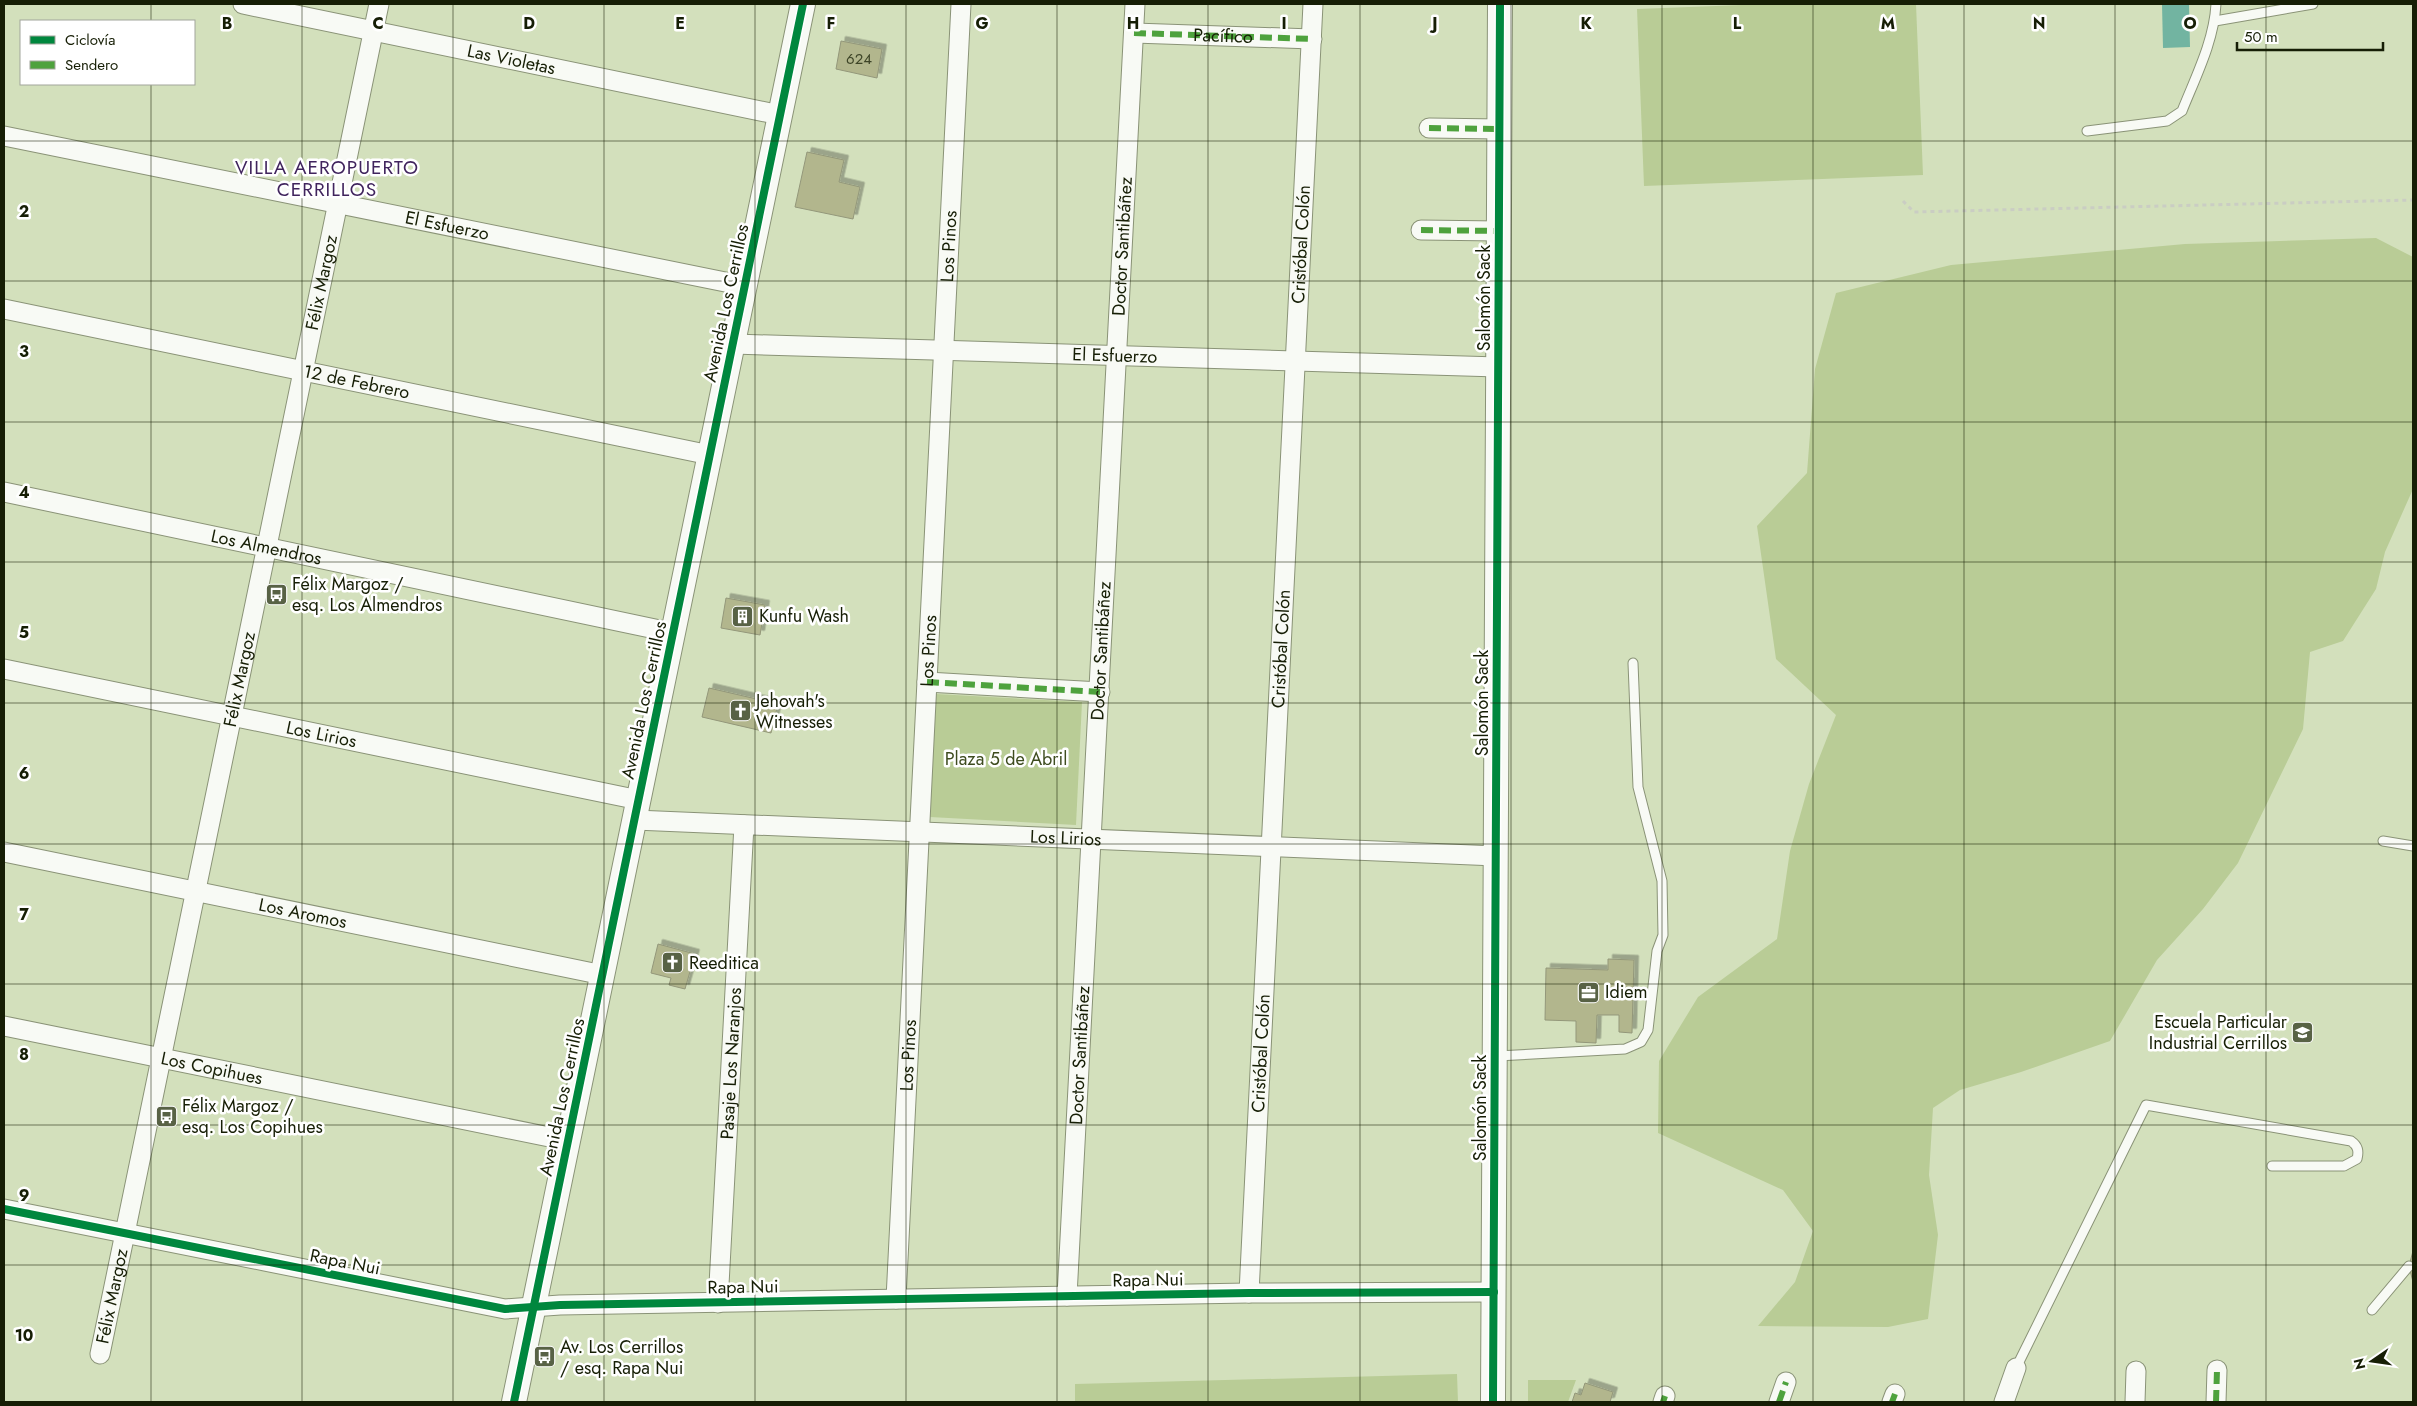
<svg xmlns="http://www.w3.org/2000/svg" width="2417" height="1406" font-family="Jost,sans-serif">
	<defs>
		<filter id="shadow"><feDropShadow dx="4.5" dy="-4.5" stdDeviation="0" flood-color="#0004"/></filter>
	</defs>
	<rect width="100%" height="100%" fill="#d3e0bc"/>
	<g fill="#b9cc96">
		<polygon points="1768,4 1916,4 1923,175 1644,186 1637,9"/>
		<polygon points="2376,238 2413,257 2413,489 2385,552 2376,589 2343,641 2310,652 2303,729 2238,863 2203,909 2157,960 2110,1041 2021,1072 1960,1090 1933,1108 1929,1175 1938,1235 1928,1319 1888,1327 1758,1326 1795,1282 1813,1231 1783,1190 1658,1133 1659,1061 1698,997 1777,939 1790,851 1809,784 1836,715 1776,659 1757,526 1807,473 1815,369 1836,293 1951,265 2185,244"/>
		<polygon points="936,694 1082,702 1076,825 930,817"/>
		<polygon points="1457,1374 1458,1402 1075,1402 1075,1384"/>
		<polygon points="1528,1380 1576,1380 1568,1402 1528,1402"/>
	</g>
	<polygon fill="#72b4a1" points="2162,4 2189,4 2190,47 2163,48"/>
	<g fill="#b2b68d" stroke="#93977a" filter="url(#shadow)">
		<polygon points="841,41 882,49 877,78 836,69"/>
		<polygon points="807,152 844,160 839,182 860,187 853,219 795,207"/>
		<polygon points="726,598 765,605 760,635 721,628"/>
		<polygon points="709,688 778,704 771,733 702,717"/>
		<polygon points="658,944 695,954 685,989 669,985 671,978 651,973"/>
		<polygon points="1608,959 1634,960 1632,1033 1619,1032 1619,1015 1597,1015 1596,1043 1576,1042 1576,1021 1545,1020 1546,968 1608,970"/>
		<polygon points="2413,1251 2413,1282 2409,1266"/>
		<polygon points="1585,1383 1613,1392 1610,1402 1572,1402 1575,1393 1581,1395"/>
	</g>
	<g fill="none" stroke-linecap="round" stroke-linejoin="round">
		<defs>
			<g id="service">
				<polyline points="2215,21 2313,4"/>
				<path d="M2087 131 2167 121 2182 111C2196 76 2214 41 2216 4"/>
				<polyline points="2383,841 2413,846"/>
				<polyline points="1497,1056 1625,1049 1641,1042 1648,1030 1657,951 1663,935 1662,881 1638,787 1633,663"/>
				<polyline points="2372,1310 2409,1266"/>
				<path d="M2016 1368 2146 1105 2351 1141C2358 1146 2359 1151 2357 1159L2344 1166H2272"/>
			</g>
			<g id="minor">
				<path id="s1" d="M243 4 780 115"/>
				<path id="s2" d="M1134 33 1312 39"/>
				<polyline points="1429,128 1500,129"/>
				<path id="s3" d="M4 136 745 286"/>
				<polyline points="1421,230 1499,231"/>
				<path id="s4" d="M4 309 710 455"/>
				<path id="s5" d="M733 344 1498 367"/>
				<path id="s6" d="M4 492 674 633"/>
				<path id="s7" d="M4 669 639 800"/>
				<polyline points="927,682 1100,692"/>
				<path id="s8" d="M635 820 1496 856"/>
				<path id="s9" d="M4 852 603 975"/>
				<path id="s10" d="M4 1026 569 1141"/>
				<polyline points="4,1209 505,1309 560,1305 1249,1293 1494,1292"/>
				<path id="s11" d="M1249 1293 1313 4"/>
				<path id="s12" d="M1067 1296 1135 4"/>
				<path id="s13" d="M896 1299 961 4"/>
				<path id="s14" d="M718 1303 744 825"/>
				<path id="s15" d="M100 1354 379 4"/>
				<polyline points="1663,1402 1665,1396"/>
				<polyline points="1779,1402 1786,1382"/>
				<polyline points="1892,1402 1895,1394"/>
				<polyline points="2004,1402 2016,1368"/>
				<polyline points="2135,1402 2136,1371"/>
				<polyline points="2216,1402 2217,1370"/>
			</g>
			<g id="tertiary">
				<polyline points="514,1402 803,4"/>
				<polyline points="1493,1402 1500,4"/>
			</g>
		</defs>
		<use href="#service" stroke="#8a9377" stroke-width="11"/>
		<use href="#minor" stroke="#8a9377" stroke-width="21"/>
		<use href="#tertiary" stroke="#8a9377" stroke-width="26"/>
		<polyline stroke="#cacdc3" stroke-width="3" stroke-dasharray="4 4" stroke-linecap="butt" points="1903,201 1914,212 2413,200"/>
		<use href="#service" stroke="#f8faf5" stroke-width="9"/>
		<use href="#minor" stroke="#f8faf5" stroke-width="19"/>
		<use href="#tertiary" stroke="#f8faf5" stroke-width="24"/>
		<g stroke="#4ea23d" stroke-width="6" stroke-dasharray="12 6" stroke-linecap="butt">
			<polyline points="1134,33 1312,39"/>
			<polyline points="1429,128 1500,129"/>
			<polyline points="1421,230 1499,231"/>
			<polyline points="927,682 1100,692"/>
			<polyline points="1663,1402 1665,1396"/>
			<polyline points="1779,1402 1786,1382"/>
			<polyline points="1892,1402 1895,1394"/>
			<polyline points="2216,1402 2217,1370"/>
		</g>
		<defs>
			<g id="cycleway">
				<polyline points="4,1209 505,1309 560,1305 1249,1293 1494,1292"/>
				<polyline points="514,1402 803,4"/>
				<polyline points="1493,1402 1500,4"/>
			</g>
		</defs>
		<use href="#cycleway" stroke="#fff" stroke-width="11"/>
		<use href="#cycleway" stroke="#00873e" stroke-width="8"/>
	</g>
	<path fill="none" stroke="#161e05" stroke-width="1" stroke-opacity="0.55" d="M151 4V21M302 4V1402M453 4V1402M604 4V1402M755 4V1402M906 4V1402M1057 4V1402M1208 4V1402M1360 4V1402M1511 4V1402M1662 4V1402M1813 4V1402M1964 4V1402M2115 4V1402M2266 4V1402M151 84V1402M4 141H2413M4 281H2413M4 422H2413M4 562H2413M4 703H2413M4 844H2413M4 984H2413M4 1125H2413M4 1265H2413"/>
	<defs>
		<symbol id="bus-square" viewBox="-11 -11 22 22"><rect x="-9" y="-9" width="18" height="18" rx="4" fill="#586245" stroke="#fff"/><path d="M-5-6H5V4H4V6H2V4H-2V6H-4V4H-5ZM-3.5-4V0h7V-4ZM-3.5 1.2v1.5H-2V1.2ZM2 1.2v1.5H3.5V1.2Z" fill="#fff"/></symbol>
		<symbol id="building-square" viewBox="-11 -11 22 22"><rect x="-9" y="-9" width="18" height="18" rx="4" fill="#586245" stroke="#fff"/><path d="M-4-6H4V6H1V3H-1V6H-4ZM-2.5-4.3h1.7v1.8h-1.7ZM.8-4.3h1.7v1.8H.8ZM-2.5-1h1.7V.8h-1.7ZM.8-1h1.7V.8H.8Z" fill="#fff"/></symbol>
		<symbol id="church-square" viewBox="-11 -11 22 22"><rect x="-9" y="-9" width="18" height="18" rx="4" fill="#586245" stroke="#fff"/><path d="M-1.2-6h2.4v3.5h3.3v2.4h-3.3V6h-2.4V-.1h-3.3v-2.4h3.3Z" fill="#fff"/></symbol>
		<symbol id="office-square" viewBox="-11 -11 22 22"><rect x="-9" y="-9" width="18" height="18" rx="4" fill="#586245" stroke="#fff"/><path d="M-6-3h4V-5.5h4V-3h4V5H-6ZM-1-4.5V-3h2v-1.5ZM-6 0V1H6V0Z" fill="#fff"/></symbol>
		<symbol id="school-square" viewBox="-11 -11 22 22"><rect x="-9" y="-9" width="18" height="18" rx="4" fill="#586245" stroke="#fff"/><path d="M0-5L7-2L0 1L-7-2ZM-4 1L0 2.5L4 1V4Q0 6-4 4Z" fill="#fff"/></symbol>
	</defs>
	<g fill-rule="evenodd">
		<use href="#bus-square" x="264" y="582" width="25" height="25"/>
		<use href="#building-square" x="730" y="604" width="25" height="25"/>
		<use href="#church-square" x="728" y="698" width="25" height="25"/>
		<use href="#church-square" x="660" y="950" width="25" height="25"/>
		<use href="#office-square" x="1576" y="980" width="25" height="25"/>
		<use href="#school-square" x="2290" y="1020" width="25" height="25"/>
		<use href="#bus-square" x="154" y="1104" width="25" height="25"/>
		<use href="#bus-square" x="532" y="1344" width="25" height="25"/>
	</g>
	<g text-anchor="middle" stroke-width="5" stroke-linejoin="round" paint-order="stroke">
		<g font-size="15" fill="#3d4427">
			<text x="859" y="64">624</text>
		</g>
		<g font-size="18" fill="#161e05" stroke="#fff">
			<text dy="6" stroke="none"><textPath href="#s2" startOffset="89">Pacífico</textPath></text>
			<text dy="6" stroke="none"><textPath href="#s1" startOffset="274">Las Violetas</textPath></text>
			<text dy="6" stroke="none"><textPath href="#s3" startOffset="452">El Esfuerzo</textPath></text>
			<text dy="6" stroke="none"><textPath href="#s11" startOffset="1050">Cristóbal Colón</textPath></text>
			<text dy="6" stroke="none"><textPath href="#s12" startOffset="1051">Doctor Santibáñez</textPath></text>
			<text dy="6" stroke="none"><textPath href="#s13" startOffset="1054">Los Pinos</textPath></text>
			<text dy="6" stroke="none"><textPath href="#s15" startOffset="1094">Félix Margoz</textPath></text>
			<text transform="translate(1484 298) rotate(-90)" y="6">Salomón Sack</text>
			<text transform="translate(726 303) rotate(-78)" y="6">Avenida Los Cerrillos</text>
			<text dy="6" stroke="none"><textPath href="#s5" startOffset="382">El Esfuerzo</textPath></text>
			<text dy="6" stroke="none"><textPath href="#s4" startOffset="360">12 de Febrero</textPath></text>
			<text dy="6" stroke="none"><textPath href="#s6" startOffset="268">Los Almendros</textPath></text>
			<text dy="6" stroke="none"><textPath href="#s11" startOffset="645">Cristóbal Colón</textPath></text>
			<text dy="6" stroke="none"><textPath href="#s12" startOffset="646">Doctor Santibáñez</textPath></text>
			<text dy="6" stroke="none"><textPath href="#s13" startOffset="649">Los Pinos</textPath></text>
			<text dy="6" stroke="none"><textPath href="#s15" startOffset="689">Félix Margoz</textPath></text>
			<text transform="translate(644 700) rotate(-78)" y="6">Avenida Los Cerrillos</text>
			<text transform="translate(1482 703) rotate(-90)" y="6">Salomón Sack</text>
			<text dy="6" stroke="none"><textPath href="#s7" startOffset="324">Los Lirios</textPath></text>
			<text dy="6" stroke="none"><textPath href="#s8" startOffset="431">Los Lirios</textPath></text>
			<text dy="6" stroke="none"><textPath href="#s9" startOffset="305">Los Aromos</textPath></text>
			<text dy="6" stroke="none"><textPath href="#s11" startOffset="240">Cristóbal Colón</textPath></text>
			<text dy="6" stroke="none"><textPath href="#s12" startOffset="241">Doctor Santibáñez</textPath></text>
			<text dy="6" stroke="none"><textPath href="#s13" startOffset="244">Los Pinos</textPath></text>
			<text dy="6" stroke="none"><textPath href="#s14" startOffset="240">Pasaje Los Naranjos</textPath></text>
			<text dy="6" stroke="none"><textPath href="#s10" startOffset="212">Los Copihues</textPath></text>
			<text transform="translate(562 1097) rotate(-78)" y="6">Avenida Los Cerrillos</text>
			<text transform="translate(1480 1108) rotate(-90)" y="6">Salomón Sack</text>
			<text transform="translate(345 1262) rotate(11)" y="6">Rapa Nui</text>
			<text transform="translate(1148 1280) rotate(-1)" y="6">Rapa Nui</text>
			<text transform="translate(743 1287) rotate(-1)" y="6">Rapa Nui</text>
			<text dy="6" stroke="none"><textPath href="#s15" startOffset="59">Félix Margoz</textPath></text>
		</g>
		<g font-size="18" fill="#161e05" stroke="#fff" text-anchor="start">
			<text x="292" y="590">Félix Margoz /<tspan x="292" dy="21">esq. Los Almendros</tspan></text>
			<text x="759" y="622">Kunfu Wash</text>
			<text x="756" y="707">Jehovah's<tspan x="756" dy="21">Witnesses</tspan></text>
			<text x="689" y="969">Reeditica</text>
			<text x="1605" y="998">Idiem</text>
			<text x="2287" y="1028" text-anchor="end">Escuela Particular<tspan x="2287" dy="21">Industrial Cerrillos</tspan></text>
			<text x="182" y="1112">Félix Margoz /<tspan x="182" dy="21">esq. Los Copihues</tspan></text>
			<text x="560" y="1353">Av. Los Cerrillos<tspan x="560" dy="21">/ esq. Rapa Nui</tspan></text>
		</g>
		<g font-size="18" fill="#3e4c1f" stroke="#fff">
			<text x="1006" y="765">Plaza 5 de Abril</text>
		</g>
		<g font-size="19" letter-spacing="1" fill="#40245d" stroke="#fff">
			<text x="327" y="174">VILLA AEROPUERTO<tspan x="327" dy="22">CERRILLOS</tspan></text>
		</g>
	</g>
	<g font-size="16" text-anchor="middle" font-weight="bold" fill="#161e05" stroke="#fff" stroke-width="5" stroke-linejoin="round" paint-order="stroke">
		<text x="227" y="29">B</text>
		<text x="378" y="29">C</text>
		<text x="529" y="29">D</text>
		<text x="680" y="29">E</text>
		<text x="831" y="29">F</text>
		<text x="982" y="29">G</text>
		<text x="1133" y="29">H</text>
		<text x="1284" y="29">I</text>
		<text x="1435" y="29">J</text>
		<text x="1586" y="29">K</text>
		<text x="1737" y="29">L</text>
		<text x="1888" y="29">M</text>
		<text x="2039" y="29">N</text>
		<text x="2190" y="29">O</text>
		<text x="24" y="217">2</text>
		<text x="24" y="357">3</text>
		<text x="24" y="498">4</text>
		<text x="24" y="638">5</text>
		<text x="24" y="779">6</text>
		<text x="24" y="920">7</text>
		<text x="24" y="1060">8</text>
		<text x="24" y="1201">9</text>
		<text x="24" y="1341">10</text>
	</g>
	<rect width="2417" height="1406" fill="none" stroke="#161e05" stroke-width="10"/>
	<rect x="20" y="20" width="175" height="65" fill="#ffffff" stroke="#a2a59b"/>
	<rect x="30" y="36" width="25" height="8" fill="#00873e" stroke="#a2a59b"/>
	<text x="65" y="45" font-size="15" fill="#161e05">Ciclovía</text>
	<rect x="30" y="61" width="25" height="8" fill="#4ea23d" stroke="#a2a59b"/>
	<text x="65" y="70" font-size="15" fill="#161e05">Sendero</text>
	<g transform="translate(2372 1361) rotate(257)" stroke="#ffffff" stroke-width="4" paint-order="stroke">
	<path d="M0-4L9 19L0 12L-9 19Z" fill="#161e05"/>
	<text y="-8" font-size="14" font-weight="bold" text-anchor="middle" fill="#161e05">N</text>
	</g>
	<path d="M2237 42v8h146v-8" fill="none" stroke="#161e05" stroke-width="2.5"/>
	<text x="2244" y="42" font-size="15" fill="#161e05" stroke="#ffffff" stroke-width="4" paint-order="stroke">50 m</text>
</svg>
